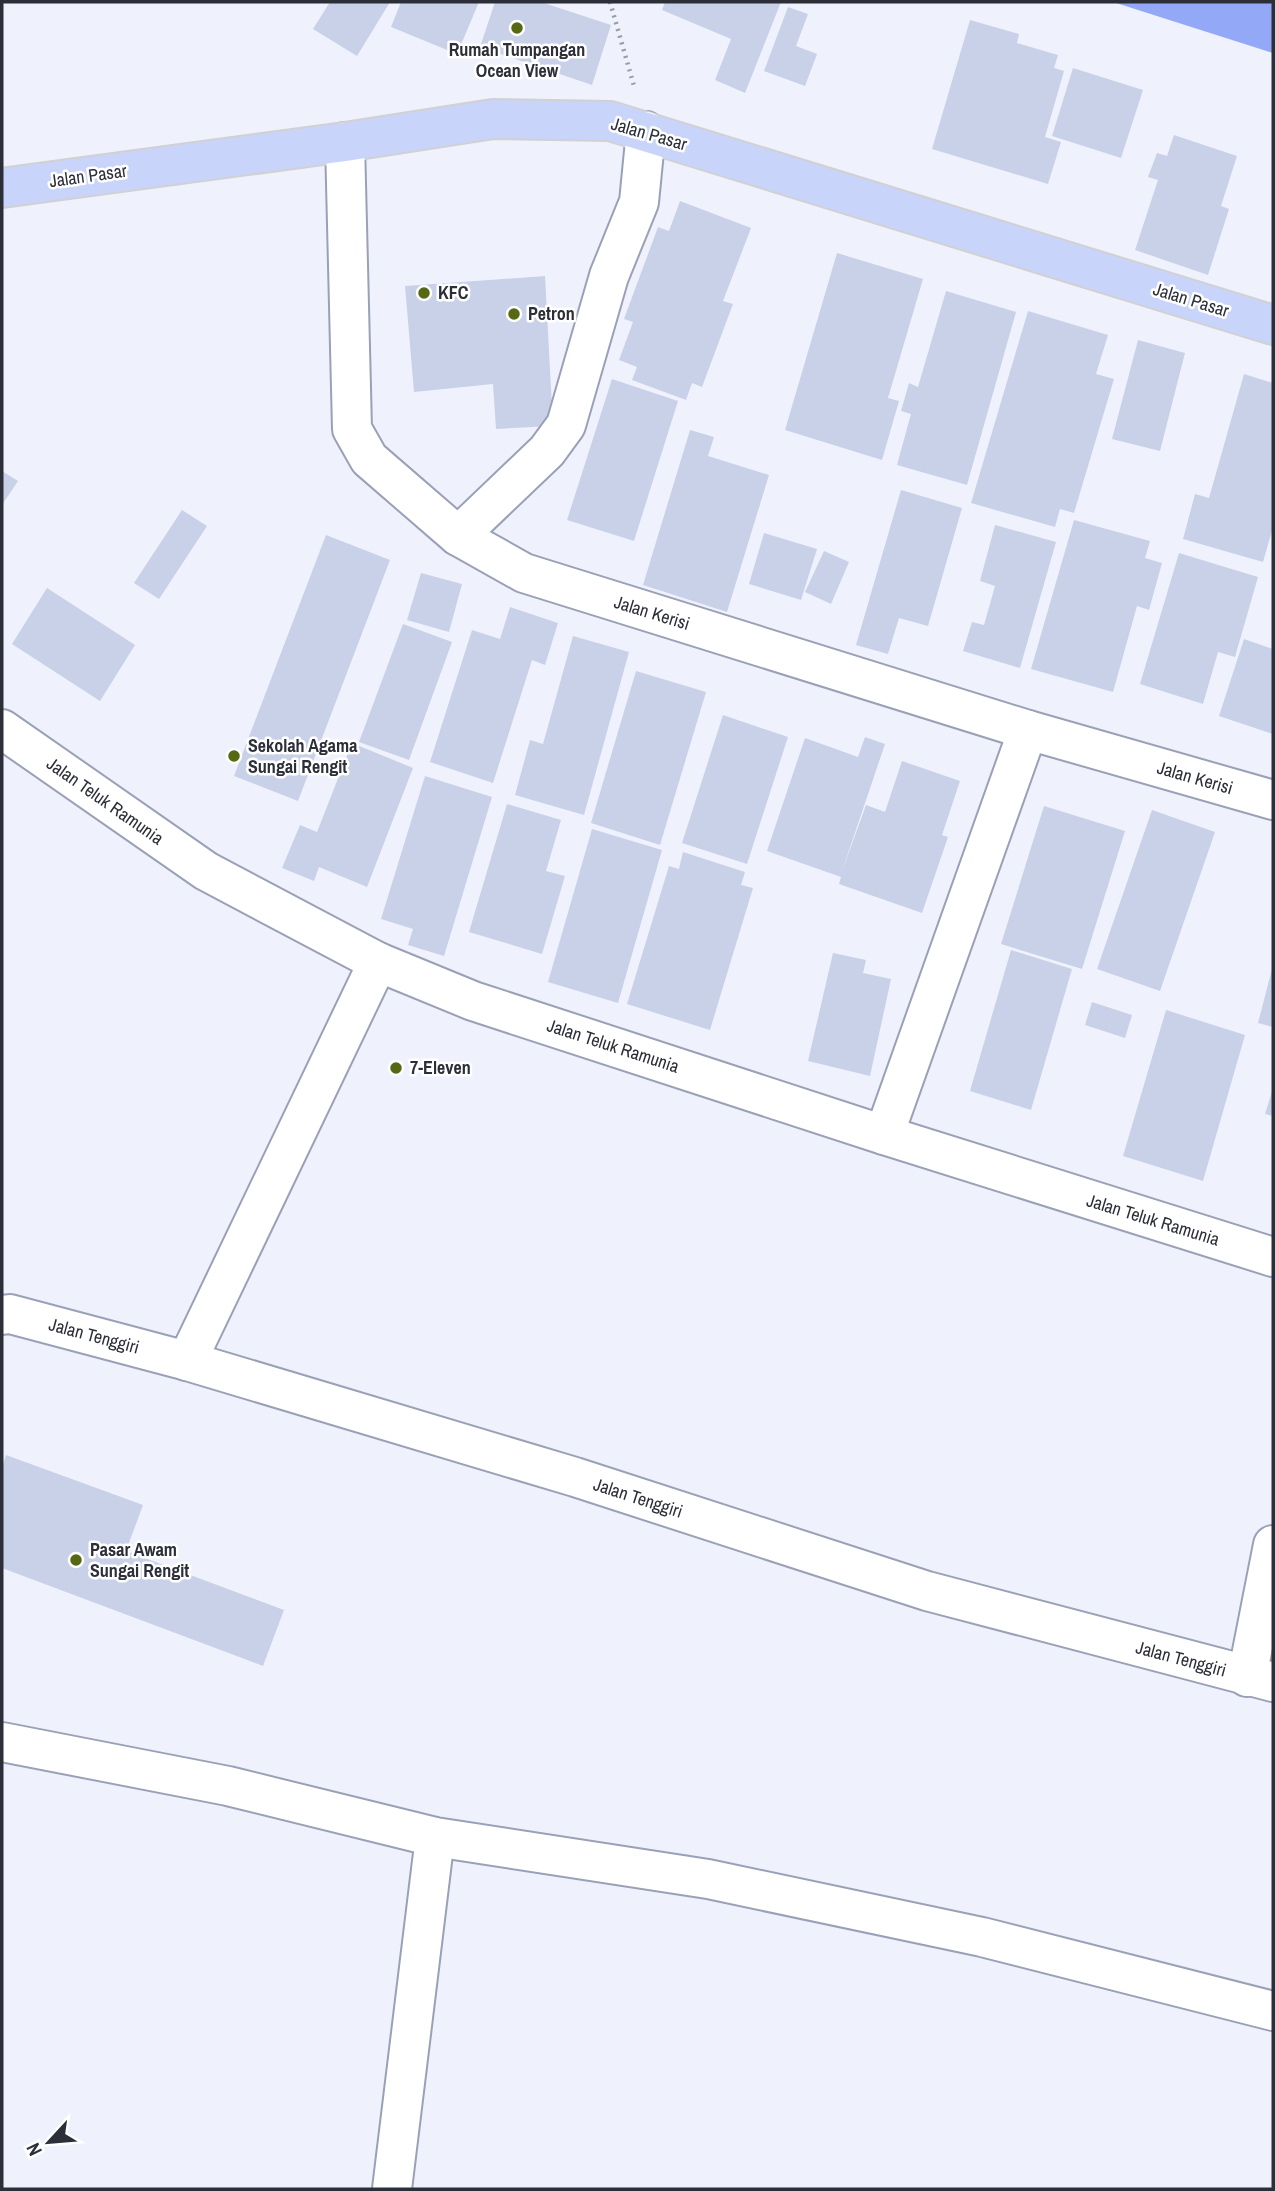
<svg xmlns="http://www.w3.org/2000/svg" width="1275" height="2191" font-family="'Archivo Narrow',sans-serif">
	<rect width="100%" height="100%" fill="#eff2fc"/>
	<polygon fill="#93a9f8" points="1113,2 1273,2 1273,53"/>
	<g fill="#c9d1e8">
		<polygon points="330,2 390,2 357,56 313,29"/>
		<polygon points="401,2 479,2 457,54 391,27"/>
		<polygon points="495,2 541,2 611,25 592,85 480,47"/>
		<polygon points="665,2 781,2 745,93 715,80 731,39 662,10"/>
		<polygon points="788,7 808,14 796,46 817,54 805,86 764,71"/>
		<polygon points="970,20 1019,34 1017,43 1058,55 1054,68 1064,71 1045,137 1061,142 1048,184 932,149"/>
		<polygon points="1073,68 1143,90 1121,158 1052,136"/>
		<polygon points="1174,135 1237,156 1221,206 1229,209 1208,275 1135,250 1158,180 1148,177 1157,153 1167,156"/>
		<polygon points="680,201 751,228 723,301 733,304 702,387 692,383 686,400 632,380 637,367 619,360 633,322 624,319 658,227 669,231"/>
		<polygon points="837,253 923,279 888,398 899,401 882,460 785,430"/>
		<polygon points="545,276 553,426 496,429 493,384 414,392 405,286"/>
		<polygon points="946,291 1016,312 967,485 897,465 911,414 901,411 909,383 918,387"/>
		<polygon points="1028,311 1108,335 1096,374 1114,379 1074,513 1060,509 1055,527 971,503"/>
		<polygon points="1138,340 1185,353 1160,451 1112,439"/>
		<polygon points="1244,374 1273,383 1273,527 1263,562 1183,539 1195,494 1209,498"/>
		<polygon points="612,379 678,401 634,541 567,520"/>
		<polygon points="690,430 714,437 708,456 769,475 727,612 643,585"/>
		<polygon points="2,471 18,481 2,505"/>
		<polygon points="901,490 962,508 928,626 899,618 888,654 856,645"/>
		<polygon points="182,510 207,526 159,599 134,583"/>
		<polygon points="1074,520 1150,541 1145,558 1162,563 1149,610 1137,606 1113,692 1031,669"/>
		<polygon points="995,525 1056,542 1020,668 963,651 972,622 984,625 995,586 980,581"/>
		<polygon points="764,533 817,549 801,600 749,584"/>
		<polygon points="326,535 390,560 298,801 234,776"/>
		<polygon points="824,551 849,562 831,604 805,592"/>
		<polygon points="1179,553 1258,577 1235,657 1218,652 1203,704 1140,684"/>
		<polygon points="421,573 462,584 449,632 407,620"/>
		<polygon points="47,588 135,645 100,701 12,644"/>
		<polygon points="510,607 558,623 545,665 532,660 493,783 430,762 472,630 500,639"/>
		<polygon points="403,624 452,642 409,760 359,742"/>
		<polygon points="573,636 629,652 584,815 515,795 530,740 543,744"/>
		<polygon points="1244,639 1273,649 1273,734 1219,716"/>
		<polygon points="636,671 706,692 660,845 591,823"/>
		<polygon points="723,715 788,737 747,864 682,843"/>
		<polygon points="865,737 885,744 841,874 866,805 885,812 902,761 960,781 942,835 948,837 922,913 839,884 841,877 767,851 805,738 858,757"/>
		<polygon points="352,743 413,768 367,887 319,867 314,881 282,868 300,825 317,832"/>
		<polygon points="425,776 492,797 444,956 408,945 413,929 381,919"/>
		<polygon points="507,804 561,820 546,871 565,876 542,954 469,932"/>
		<polygon points="1044,806 1125,831 1082,969 1001,944"/>
		<polygon points="1152,810 1215,832 1160,991 1097,969"/>
		<polygon points="592,829 662,850 618,1003 548,982"/>
		<polygon points="683,852 745,872 741,885 753,888 710,1030 627,1004 669,866 679,869"/>
		<polygon points="1011,950 1072,969 1031,1110 970,1091"/>
		<polygon points="833,953 866,960 863,973 891,979 870,1076 808,1061"/>
		<polygon points="1272,969 1273,970 1273,1027 1258,1023"/>
		<polygon points="1092,1002 1132,1015 1125,1038 1085,1025"/>
		<polygon points="1166,1010 1245,1035 1203,1181 1123,1156"/>
		<polygon points="1273,1088 1273,1116 1265,1114"/>
		<polygon points="6,1455 143,1505 126,1551 284,1610 263,1666 2,1568 2,1467"/>
	</g>
	<g fill="none" stroke-linecap="round" stroke-linejoin="round">
		<defs>
			<g id="minor">
				<polyline points="345,142 352,429 369,459 458,536 524,573 1028,730 1273,800"/>
				<polyline points="458,536 547,451 566,425 609,276 639,202 646,131"/>
				<polyline points="2,729 206,871 378,962 473,1001 884,1135 1273,1257"/>
				<polyline points="884,1135 1028,730"/>
				<polyline points="2,1315 10,1314 187,1361 575,1477 927,1591 1273,1682"/>
				<polyline points="187,1361 378,962"/>
				<polyline points="1247,1677 1273,1545"/>
				<polyline points="2,1742 228,1786 435,1837 708,1879 982,1937 1273,2011"/>
				<polyline points="392,2189 435,1837"/>
			</g>
			<polyline id="major" points="2,188 345,142 493,119 610,121 1273,325"/>
		</defs>
		<use href="#minor" stroke="#9aa1b7" stroke-width="42"/>
		<use href="#major" stroke="#d1d1d3" stroke-width="42"/>
		<polyline stroke="#999ca5" stroke-width="4.5" stroke-dasharray="2 5" stroke-linecap="butt" points="610,2 634,86"/>
		<use href="#minor" stroke="#fff" stroke-width="38"/>
		<use href="#major" stroke="#c9d4fb" stroke-width="38"/>
	</g>
	<g fill="#566814" stroke="#fff" stroke-width="2.5">
		<circle cx="517" cy="28" r="7"/>
		<circle cx="424" cy="293" r="7"/>
		<circle cx="514" cy="314" r="7"/>
		<circle cx="234" cy="756" r="7"/>
		<circle cx="396" cy="1068" r="7"/>
		<circle cx="76" cy="1560" r="7"/>
	</g>
	<g text-anchor="middle" stroke-width="5" stroke-linejoin="round" paint-order="stroke">
		<g font-size="18" font-weight="bold" fill="#2c2f38" stroke="#fff" text-anchor="start">
			<text x="517" y="56" text-anchor="middle">Rumah Tumpangan<tspan x="517" dy="21">Ocean View</tspan></text>
			<text x="438" y="299">KFC</text>
			<text x="528" y="320">Petron</text>
			<text x="248" y="752">Sekolah Agama<tspan x="248" dy="21">Sungai Rengit</tspan></text>
			<text x="410" y="1074">7-Eleven</text>
			<text x="90" y="1556">Pasar Awam<tspan x="90" dy="21">Sungai Rengit</tspan></text>
		</g>
		<g font-size="18" fill="#2c2f38" stroke="#fff">
			<text transform="translate(649 134) rotate(16)" y="6">Jalan Pasar</text>
			<text transform="translate(88 176) rotate(-8)" y="6">Jalan Pasar</text>
			<text transform="translate(1191 300) rotate(17)" y="6">Jalan Pasar</text>
			<text transform="translate(652 613) rotate(17)" y="6">Jalan Kerisi</text>
			<text transform="translate(1195 778) rotate(16)" y="6">Jalan Kerisi</text>
			<text transform="translate(105 801) rotate(35)" y="6">Jalan Teluk Ramunia</text>
			<text transform="translate(613 1046) rotate(18)" y="6">Jalan Teluk Ramunia</text>
			<text transform="translate(1153 1220) rotate(17)" y="6">Jalan Teluk Ramunia</text>
			<text transform="translate(94 1336) rotate(15)" y="6">Jalan Tenggiri</text>
			<text transform="translate(638 1498) rotate(18)" y="6">Jalan Tenggiri</text>
			<text transform="translate(1181 1659) rotate(15)" y="6">Jalan Tenggiri</text>
		</g>
	</g>
	<rect width="1275" height="2191" fill="none" stroke="#2c2f38" stroke-width="7"/>
	<g transform="translate(49 2142) rotate(244)" stroke="#ffffff" stroke-width="5" paint-order="stroke">
	<path d="M0-5L12 26L0 18L-12 26Z" fill="#2c2f38"/>
	<text y="-10" font-size="19" font-weight="bold" text-anchor="middle" fill="#2c2f38">N</text>
	</g>
</svg>
